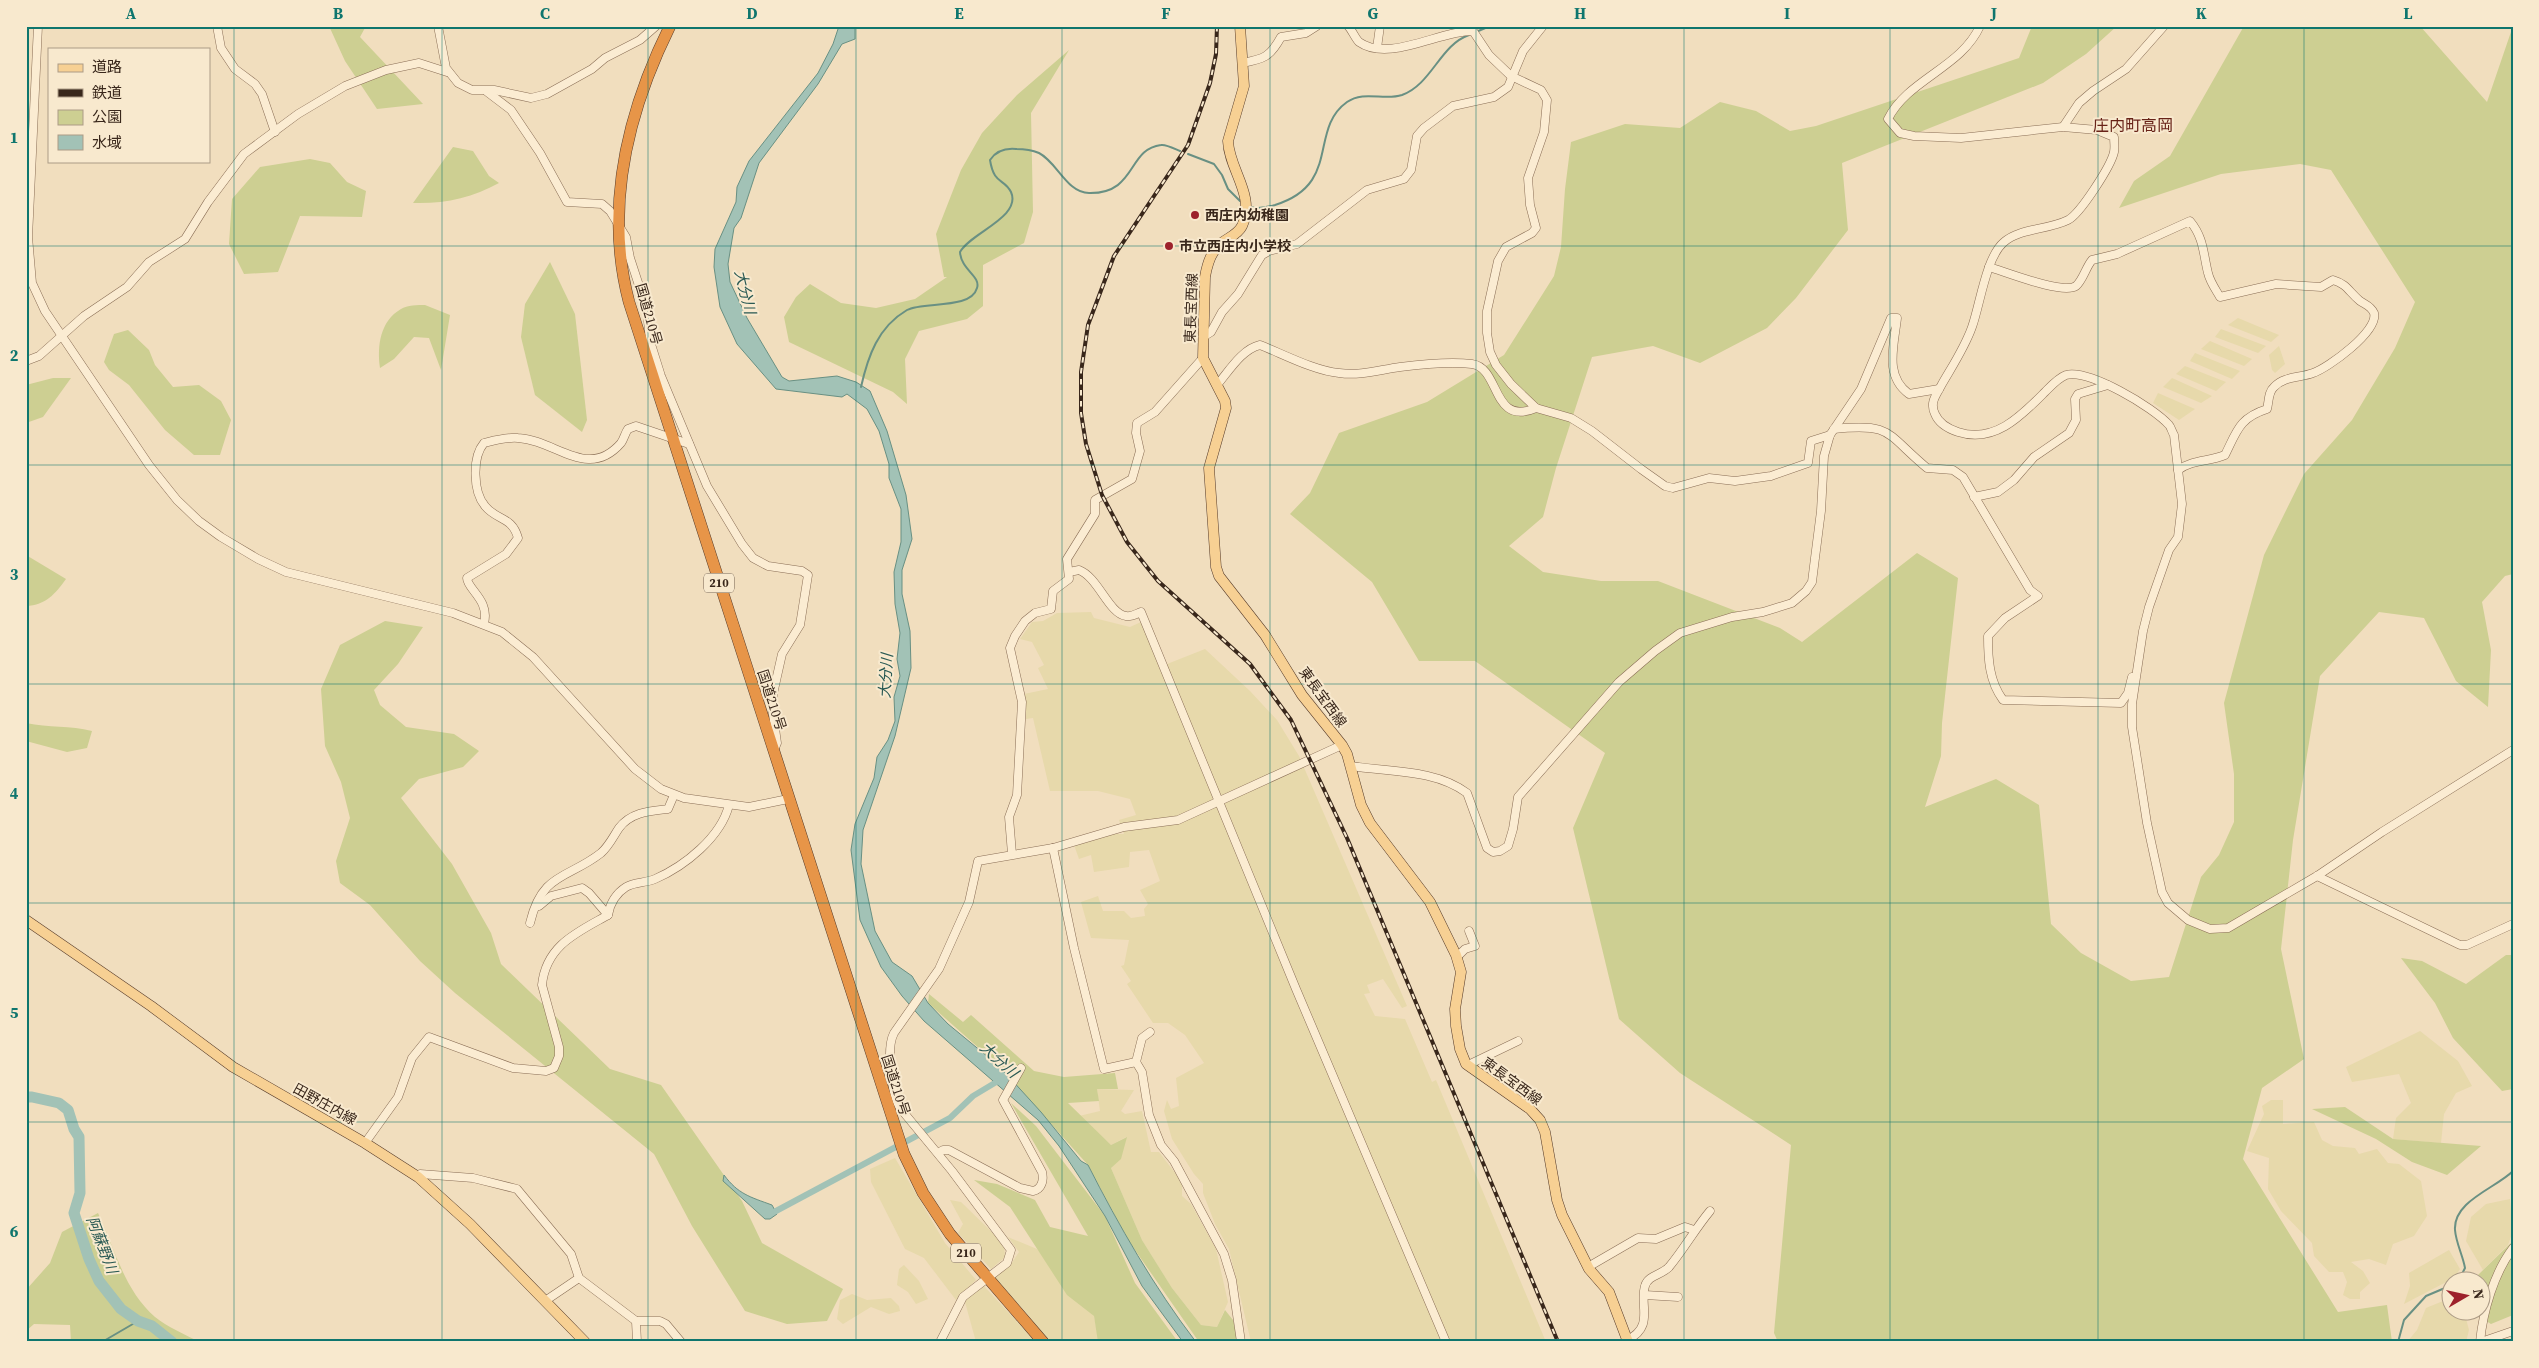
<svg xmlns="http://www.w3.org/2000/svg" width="2539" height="1368" font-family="'Source Serif 4','Noto Sans JP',serif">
	<rect width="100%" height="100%" fill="#f1debe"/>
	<g fill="#e7d9ab">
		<polygon points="2238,318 2279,335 2271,342 2228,325"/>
		<polygon points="2221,329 2266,346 2258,353 2215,337"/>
		<polygon points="2210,341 2252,359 2244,366 2201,349"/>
		<polygon points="2279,346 2285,364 2275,373 2272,370 2269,355"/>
		<polygon points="2195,353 2240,371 2232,379 2190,361"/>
		<polygon points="2185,366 2226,382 2216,391 2176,374"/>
		<polygon points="2172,378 2212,396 2201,403 2163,387"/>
		<polygon points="2158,393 2195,409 2179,420 2153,403"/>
		<polygon points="1091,612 1094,618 1130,627 1141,622 1162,666 1205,649 1250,691 1277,720 1299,756 1407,1006 1402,1008 1383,979 1367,985 1370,993 1364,994 1375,1016 1405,1019 1432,1082 1436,1080 1546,1342 1251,1342 1229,1249 1215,1224 1203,1193 1203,1184 1194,1174 1172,1139 1164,1111 1167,1100 1171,1109 1179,1106 1176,1078 1204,1063 1185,1035 1168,1023 1153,1023 1127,984 1131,981 1121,966 1124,965 1129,940 1091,938 1081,902 1098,896 1103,911 1124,911 1131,918 1145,916 1144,909 1148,904 1140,890 1160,881 1149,850 1130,852 1129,867 1094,872 1091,855 1079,859 1074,845 1104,834 1124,834 1119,820 1136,815 1130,799 1098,791 1050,791 1033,718 1026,719 1024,694 1048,689 1038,668 1044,665 1032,642 1020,639 1032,622 1043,621 1057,613"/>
		<polygon points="2420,1031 2458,1061 2472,1086 2456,1093 2444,1114 2441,1143 2393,1139 2396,1118 2411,1103 2399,1074 2352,1082 2346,1067"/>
		<polygon points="1097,1089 1134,1090 1121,1111 1125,1114 1142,1111 1151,1152 1159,1152 1182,1182 1182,1196 1191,1204 1216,1249 1228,1302 1217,1327 1201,1325 1172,1288 1142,1240 1111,1168 1126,1137 1111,1145 1079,1116 1100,1111"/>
		<polygon points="2271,1100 2283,1100 2283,1124 2314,1122 2322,1140 2333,1146 2355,1148 2359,1154 2377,1149 2388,1163 2399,1164 2421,1181 2427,1216 2414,1236 2393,1244 2386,1265 2369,1259 2351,1262 2363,1271 2370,1283 2360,1292 2360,1299 2350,1299 2343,1295 2347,1282 2343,1272 2329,1272 2314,1256 2312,1243 2281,1211 2268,1189 2269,1158 2247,1151 2264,1114 2262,1106"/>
		<polygon points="895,1158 945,1243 976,1280 956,1300 924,1258 905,1249 871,1182 870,1169"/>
		<polygon points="2510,1199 2513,1231 2508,1245 2483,1270 2466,1241 2471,1217 2486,1204"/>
		<polygon points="950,1200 961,1202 1004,1244 1005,1257 991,1269 958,1233 963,1224"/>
		<polygon points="1008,1237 1037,1249 1089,1310 1094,1316 1099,1342 1048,1342 1029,1316 995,1279 996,1275 1011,1264 1019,1252"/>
		<polygon points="2449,1250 2460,1269 2454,1278 2404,1304 2410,1286 2409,1273"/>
		<polygon points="904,1265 919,1281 928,1299 916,1304 908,1292 897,1285 899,1269"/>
		<polygon points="984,1286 1032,1338 1035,1342 976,1342 965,1302 967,1297"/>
		<polygon points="852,1294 867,1300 891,1298 899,1306 900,1311 889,1314 871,1307 843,1324 837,1319 840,1300"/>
		<polygon points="2443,1301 2451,1303 2452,1310 2464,1311 2469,1330 2466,1342 2407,1342 2417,1330 2426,1308"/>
	</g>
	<g fill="#cdcf92">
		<polygon points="329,26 366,26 360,37 423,104 377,109 345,61"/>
		<polygon points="2032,26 2117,26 2086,54 2043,83 1842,163 1848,230 1796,298 1767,328 1700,363 1653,346 1592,357 1556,468 1543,517 1509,546 1543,572 1601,581 1658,581 1780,628 1802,642 1917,553 1958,578 1942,723 1941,756 1925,807 1996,779 2039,805 2051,924 2081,953 2131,981 2169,977 2201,877 2219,855 2234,822 2234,774 2224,703 2264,555 2304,474 2352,420 2395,348 2415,302 2331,170 2300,164 2221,174 2119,208 2134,181 2170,156 2244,26 2420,26 2487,102 2513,26 2513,574 2505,576 2482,602 2491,650 2488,707 2456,681 2424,618 2379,612 2320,676 2293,840 2281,949 2304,1059 2262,1088 2243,1159 2338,1312 2387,1305 2392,1342 1778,1342 1774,1333 1791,1145 1680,1073 1619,1019 1573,828 1605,753 1475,661 1419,661 1372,582 1290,514 1310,493 1339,433 1427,402 1504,355 1554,276 1561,247 1565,189 1571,142 1625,124 1680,128 1720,102 1756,111 1790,131 1816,126 2019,58"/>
		<polygon points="1069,50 1031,113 1033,212 1024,243 983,265 983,306 967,319 919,331 905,359 907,404 893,392 789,342 784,317 796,297 810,284 841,303 876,308 915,299 947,277 944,277 936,234 961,170 982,133 1017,95"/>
		<path d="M453 147 473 151 489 176 499 183C472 198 444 204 413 203Z"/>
		<polygon points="310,159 330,163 347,182 366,191 362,217 300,216 278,272 244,274 229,244 232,199 260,167"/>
		<polygon points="550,262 575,314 587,420 582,432 535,395 521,337 525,304"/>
		<path d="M425 305 450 315 441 370 429 338 414 337 394 359 380 368C377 346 380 321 401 309 407 305 418 305 425 305Z"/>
		<polygon points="128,330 149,350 155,365 173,387 199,385 221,401 231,420 220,455 194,455 165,430 129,385 109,370 104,362 114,334"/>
		<polygon points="53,378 71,378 43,417 26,423 26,385"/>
		<path d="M26 555 66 579C55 594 46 605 26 606Z"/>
		<polygon points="385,621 423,627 398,664 374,690 380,705 406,727 454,734 479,751 463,767 419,779 401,798 452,864 491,933 501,964 610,1069 661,1085 742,1201 762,1243 843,1289 827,1321 787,1324 745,1311 692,1226 654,1154 455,993 420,961 370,905 340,883 336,861 350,818 341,782 325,746 321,689 340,645"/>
		<path d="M26 723C49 728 70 725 92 731L87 748 67 752 26 741Z"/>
		<polygon points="2506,955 2513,955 2513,1089 2502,1091 2453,1038 2435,1003 2401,958 2422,961 2466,984"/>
		<polygon points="929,994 963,1022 971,1015 1034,1071 1064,1077 1115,1073 1118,1089 1097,1089 1099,1101 1068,1103 1111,1145 1127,1137 1121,1159 1111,1168 1142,1240 1172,1288 1201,1325 1217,1327 1225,1310 1233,1320 1239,1342 1199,1342 1128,1240 1088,1165 999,1066 928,1003"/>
		<polygon points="1011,1103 1036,1126 1105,1216 1135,1283 1178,1342 1098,1342 1094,1316 1067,1295 1010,1207 974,1180 997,1184 1035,1200 1050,1227 1088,1236"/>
		<polygon points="2345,1107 2393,1139 2481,1146 2447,1175 2412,1162 2376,1139 2312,1109"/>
		<path d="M98 1213C115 1249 124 1290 155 1317 167 1327 185 1334 199 1342H71L70 1325 34 1324 26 1331V1290L50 1263 62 1232Z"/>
		<polygon points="2513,1241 2513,1315 2491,1324 2470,1311 2482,1310 2482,1280 2477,1280 2478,1275"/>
	</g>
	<g fill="#a2c2b6" stroke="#699083">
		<path d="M839 26H855V39L842 44 818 84 759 163 741 218 734 228 728 264 730 282 747 318 782 377 789 381 837 376 856 382 870 391 887 431 906 495 912 539 902 570V594L910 631 911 668 895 736 863 830 861 864 875 931 892 962 912 976 928 1003 948 1024 999 1066 1041 1112 1081 1161 1088 1165C1119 1226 1154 1287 1196 1342H1183L1142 1286 1105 1216 1059 1146 1038 1120 924 1021 902 996 881 967 860 920 851 850 855 824 874 778 877 757 888 740 895 721 894 697 900 676 897 659 900 633 895 604 894 572 901 542V509L889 478V464L879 431 867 409 847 394 842 397 776 389 737 344 720 307 714 267 715 249 736 202 737 187 749 161 818 73 833 44Z"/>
		<path d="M724 1175C738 1194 750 1197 772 1205L777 1214 770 1219H765L723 1181Z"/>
	</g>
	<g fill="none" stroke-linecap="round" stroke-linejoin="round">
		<g stroke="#699083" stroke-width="2">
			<polyline points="1476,32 1490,26"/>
			<polyline points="1188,154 1214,164 1222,175 1228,189 1240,201"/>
			<path d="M1249 206C1256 210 1268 207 1275 205 1342 184 1308 130 1347 102 1364 90 1384 101 1402 95 1432 84 1440 45 1469 35"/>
			<path d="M861 387C868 356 878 327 907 310 923 301 971 310 977 288 981 276 961 270 960 252 970 233 1022 217 1011 192 1004 178 994 185 990 160 996 151 1005 148 1016 149 1024 149 1032 150 1039 153 1057 162 1067 193 1089 193 1137 194 1127 149 1161 145 1166 144 1175 149 1180 151"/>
			<path d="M2459 1280 2465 1268C2463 1256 2456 1243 2455 1230 2453 1201 2496 1188 2513 1171"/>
			<polyline points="102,1342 138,1321"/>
			<polyline points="2398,1342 2404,1320 2426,1296 2452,1285"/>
		</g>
		<polyline stroke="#a2c2b6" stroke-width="6" points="776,1211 950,1118 973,1096 998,1081"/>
		<polyline stroke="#a2c2b6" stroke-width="11" points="26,1097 32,1097 59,1103 68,1110 74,1129 79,1137 80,1193 74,1213 89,1259 99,1281 121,1309 138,1321 152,1326 172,1342"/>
		<defs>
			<g id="minor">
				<polyline points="38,26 28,237 32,283 45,311 149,465 177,500 199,521 221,537 258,559 286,572 453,613 502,632 533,657 635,769 661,789 684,798 749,807 788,799"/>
				<polyline points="217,26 221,48 235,69 255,84 262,94 275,132"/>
				<polyline points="438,26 446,68 458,83 472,90 494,90 531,98 547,94 592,69 605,58 640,40 656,26"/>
				<path d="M1348 26C1352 30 1355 38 1359 42 1389 63 1441 30 1473 31L1489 55 1511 76 1541 90 1547 100 1544 132 1528 178 1530 205 1536 228 1532 233 1506 247 1498 261 1487 311V333L1490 352 1496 365 1511 384 1536 408 1571 418 1592 431 1641 469 1665 486 1673 488 1709 478 1735 481 1771 476 1808 463 1811 441 1830 435"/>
				<path d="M1980 26C1961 68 1908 79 1888 119L1900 133 1914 136 1961 138 2063 127 2097 130 2114 137C2114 142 2115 147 2114 152 2111 166 2080 214 2068 220 2048 230 2020 228 2004 242 1986 257 1980 305 1972 327 1965 347 1953 365 1942 384 1937 394 1929 402 1935 414 1939 424 1949 429 1958 432 1995 444 2022 415 2045 392 2051 386 2058 378 2066 375 2089 369 2153 407 2169 425 2171 427 2172 432 2174 435L2182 504 2178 537 2169 550 2149 607 2143 631 2132 704V727L2147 823 2162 892 2168 903 2188 920 2210 929 2228 928 2317 876 2382 832 2513 750"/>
				<polyline points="1377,48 1380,26"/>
				<path d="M1242 63C1264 59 1270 57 1281 37L1306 33 1317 26"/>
				<polyline points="486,91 511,110 540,153 567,202 602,204 610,211 626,237 630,258 647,310 650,341 661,376 707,486 742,544 753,558 768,566 802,571 808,575 800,625 782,654 773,694 773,714 777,743 774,750"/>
				<polyline points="2063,127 2079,103 2093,91 2126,69 2164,26"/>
				<path d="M1989 267C2006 272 2063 295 2076 286 2083 280 2086 267 2092 260L2117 254 2190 221C2204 238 2203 253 2208 273 2210 282 2216 290 2220 297L2276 284 2321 287 2333 280C2347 284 2349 292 2360 301 2366 305 2371 306 2374 313 2379 331 2328 368 2313 373 2300 378 2284 376 2274 387 2268 392 2269 402 2267 409 2239 418 2237 431 2225 455 2208 462 2194 459 2178 470"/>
				<polyline points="1203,337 1211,332 1222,312 1238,294 1262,255 1269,251 1297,244 1367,190 1404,179 1411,170 1417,136 1424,128 1453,106 1494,97 1508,87 1523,51 1543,26"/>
				<polyline points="26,361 39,356 84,316 127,287 149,262 185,239 208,202 244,154 298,114 345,86 386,70 419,63 447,72"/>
				<path d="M1217 385C1229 371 1242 349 1260 345 1283 354 1315 371 1339 373 1360 376 1379 370 1400 367 1423 364 1449 361 1472 364 1501 368 1491 427 1536 408"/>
				<path d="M1834 429C1893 423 1885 433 1927 468L1953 470 1963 477 2030 590 2038 596 2005 618 1988 636C1988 659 1989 681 2003 700L2121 703 2128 693 2132 677"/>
				<polyline points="1974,497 1998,492 2014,480 2034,457 2069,433 2076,420 2075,399 2078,394 2108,385"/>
				<path d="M1069 572 1079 570C1098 577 1109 614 1126 616 1131 617 1136 614 1141 612L1296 989 1446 1342"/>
				<path d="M484 623C490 600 467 589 467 578L506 554 518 538C512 516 497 521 485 506 473 492 472 457 484 443 496 440 506 437 518 438 556 440 588 481 621 443 624 439 625 433 628 429L636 426 689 444"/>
				<path d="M1351 766C1389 772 1435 769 1467 793L1487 848 1493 852 1500 851 1508 846 1513 829 1518 797 1619 682 1655 651 1680 633 1732 617 1763 612 1792 603 1806 591 1812 582 1815 558 1821 511 1824 456 1830 435 1861 389 1891 318H1897C1894 346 1884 376 1909 394L1939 389"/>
				<polyline points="1053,848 1074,948 1104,1069 1136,1062"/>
				<polyline points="1012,854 1009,817 1017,795 1022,702 1010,648 1015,636 1025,621 1035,613 1051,609 1053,591 1069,579 1067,559 1095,514 1095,500 1132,479 1140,451 1136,433 1137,423 1155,412 1203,358"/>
				<polyline points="2317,876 2460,945 2467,945 2513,924"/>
				<polyline points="539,906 551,896 582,888 589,893 608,915"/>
				<path d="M530 923C542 872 568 879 601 853 609 846 613 837 619 828 631 812 650 811 668 809L674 795"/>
				<polyline points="1457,957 1465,949 1475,946 1469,931"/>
				<polyline points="1136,1062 1142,1072 1149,1115 1161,1145 1174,1161 1224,1254 1232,1280 1241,1342"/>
				<polyline points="1136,1062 1142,1038 1150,1032"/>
				<polyline points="1468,1065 1518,1041"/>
				<path d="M365 1143 398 1097 412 1058 429 1037 513 1068 546 1071 554 1068 559 1056V1047L542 985C546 945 578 932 608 915 610 904 615 894 626 887 634 882 646 883 655 879 685 866 721 837 729 805"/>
				<path d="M938 1153 943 1150H949L1020 1188 1033 1191C1042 1189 1044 1180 1042 1172L1003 1100 1021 1068"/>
				<polyline points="418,1177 420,1174 473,1178 517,1189 571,1254 579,1278 636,1321 660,1321 666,1324 681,1342"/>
				<polyline points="1588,1267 1638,1238 1656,1239 1685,1227 1694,1230"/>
				<polyline points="1645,1295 1678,1297"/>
				<polyline points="545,1301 579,1278"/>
				<polyline points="636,1321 637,1342"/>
				<path d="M1627 1340C1655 1327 1639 1305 1645 1286 1648 1275 1662 1275 1669 1267 1684 1249 1695 1229 1710 1211"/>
				<path d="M940 1342 963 1297 1007 1263 1011 1250 952 1171 900 1108C891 1093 886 1048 894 1033L939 969 969 902 978 861 1053 848 1124 827 1178 820 1342 745"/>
				<path d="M2480 1342C2483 1311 2494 1273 2513 1248"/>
				<polyline points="2481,1342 2513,1331"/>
			</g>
			<g id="major">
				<path d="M1240 26 1244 86 1228 141C1229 170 1256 195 1242 226 1237 236 1226 238 1218 246 1210 254 1207 265 1205 277L1203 358 1225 401 1226 408 1209 468 1216 567 1219 576 1265 635 1302 695 1342 745 1347 754 1361 805 1370 823 1430 902 1456 955 1461 972 1455 1009 1456 1026 1460 1049 1466 1064 1530 1109 1540 1120 1545 1132 1557 1200 1562 1215 1589 1269 1609 1292 1628 1342"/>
				<polyline points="26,920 151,1006 233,1067 365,1143 418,1177 470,1224 585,1342"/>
			</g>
			<path id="highway" d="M670 26C627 113 604 207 629 302L904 1154 923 1193 950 1234 1043 1342"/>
		</defs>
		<use href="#minor" stroke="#8a6e56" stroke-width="9"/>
		<use href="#major" stroke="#573c2b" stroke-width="11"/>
		<use href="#highway" stroke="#573c2b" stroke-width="12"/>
		<use href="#minor" stroke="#fbecd2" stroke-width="8"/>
		<use href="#major" stroke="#f7d093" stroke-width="10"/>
		<use href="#highway" stroke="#e79548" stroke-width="11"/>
		<defs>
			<polyline id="rail" points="1217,26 1216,54 1210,83 1188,145 1114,256 1088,325 1081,372 1081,413 1086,444 1102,495 1127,542 1158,581 1250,664 1291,720 1347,838 1558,1342"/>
		</defs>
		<use href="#rail" stroke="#39271b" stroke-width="4"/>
		<use href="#rail" stroke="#f8e9ce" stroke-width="2" stroke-dasharray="5.5" stroke-linecap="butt"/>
	</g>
	<path fill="none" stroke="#0f766e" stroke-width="1" stroke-opacity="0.55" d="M234 26V1342M442 26V1342M648 26V1342M856 26V1342M1062 26V1342M1270 26V1342M1476 26V1342M1684 26V1342M1890 26V1342M2098 26V1342M2304 26V1342M26 246H2513M26 465H2513M26 684H2513M26 903H2513M26 1122H2513"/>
	<g fill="#9d222c" stroke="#f8e9ce" stroke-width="2">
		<circle cx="1195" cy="215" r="5"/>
		<circle cx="1169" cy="246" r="5"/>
	</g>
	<g text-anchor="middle" stroke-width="4" stroke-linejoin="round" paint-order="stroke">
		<g fill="#f8e9ce" stroke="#726151" stroke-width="1">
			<rect x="704" y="573.5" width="30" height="19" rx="4"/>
			<rect x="951" y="1243.5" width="30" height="19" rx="4"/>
		</g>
		<g font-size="12" font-weight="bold" fill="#39271b">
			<text x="719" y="587">210</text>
			<text x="966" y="1257">210</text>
		</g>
		<g font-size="14" font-weight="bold" fill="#39271b" stroke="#f8e9ce" text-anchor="start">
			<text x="1205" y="220">西庄内幼稚園</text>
			<text x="1179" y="251">市立西庄内小学校</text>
		</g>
		<g font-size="14" fill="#39271b" stroke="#f8e9ce">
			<text transform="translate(1191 308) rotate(-88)" y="5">東長宝西線</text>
			<text transform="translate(649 314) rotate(74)" y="5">国道210号</text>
			<text transform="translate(1323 697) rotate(54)" y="5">東長宝西線</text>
			<text transform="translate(772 700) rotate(72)" y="5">国道210号</text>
			<text transform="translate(1512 1081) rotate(36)" y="5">東長宝西線</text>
			<text transform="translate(896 1085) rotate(72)" y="5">国道210号</text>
			<text transform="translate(325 1104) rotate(29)" y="5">田野庄内線</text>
		</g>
		<g font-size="15" font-style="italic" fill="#295953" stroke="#f8e9ce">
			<text transform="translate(745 292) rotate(76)" y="5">大分川</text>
			<text transform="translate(886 676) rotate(-87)" y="5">大分川</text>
			<text transform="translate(999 1060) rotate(42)" y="5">大分川</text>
			<text transform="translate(102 1245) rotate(69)" y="5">阿蘇野川</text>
		</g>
		<g font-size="16" fill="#682318" stroke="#f8e9ce">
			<text x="2133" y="131">庄内町高岡</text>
		</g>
	</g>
	<rect width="2539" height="1368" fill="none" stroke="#f8e9ce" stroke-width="55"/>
	<rect x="48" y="48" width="162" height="115" fill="#f8e9ce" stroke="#ac9b86"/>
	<rect x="58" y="64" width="25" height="8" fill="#f7d093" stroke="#ac9b86"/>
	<text x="92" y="72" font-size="15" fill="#39271b">道路</text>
	<rect x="58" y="89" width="25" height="8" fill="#39271b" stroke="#ac9b86"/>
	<text x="92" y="98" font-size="15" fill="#39271b">鉄道</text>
	<rect x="58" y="110" width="25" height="15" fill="#cdcf92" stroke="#ac9b86"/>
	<text x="92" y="122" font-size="15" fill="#39271b">公園</text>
	<rect x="58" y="135" width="25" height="15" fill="#a2c2b6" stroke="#ac9b86"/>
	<text x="92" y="148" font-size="15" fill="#39271b">水域</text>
	<g transform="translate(2466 1296) rotate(81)"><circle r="24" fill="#f8e9ce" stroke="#ac9b86"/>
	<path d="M0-4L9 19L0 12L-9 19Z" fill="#9d222c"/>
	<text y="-8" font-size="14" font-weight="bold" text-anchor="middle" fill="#39271b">N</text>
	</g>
	<rect x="28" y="28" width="2484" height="1312" fill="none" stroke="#0f766e" stroke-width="2"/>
	<g font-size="16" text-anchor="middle" font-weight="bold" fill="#0f766e">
		<text x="131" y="19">A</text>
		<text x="338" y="19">B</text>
		<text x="545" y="19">C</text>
		<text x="752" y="19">D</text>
		<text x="959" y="19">E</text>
		<text x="1166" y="19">F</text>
		<text x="1373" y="19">G</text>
		<text x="1580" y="19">H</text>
		<text x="1787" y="19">I</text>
		<text x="1994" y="19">J</text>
		<text x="2201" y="19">K</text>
		<text x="2408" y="19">L</text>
		<text x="14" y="143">1</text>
		<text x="14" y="361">2</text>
		<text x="14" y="580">3</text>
		<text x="14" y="799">4</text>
		<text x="14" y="1018">5</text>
		<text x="14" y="1237">6</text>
	</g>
</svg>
